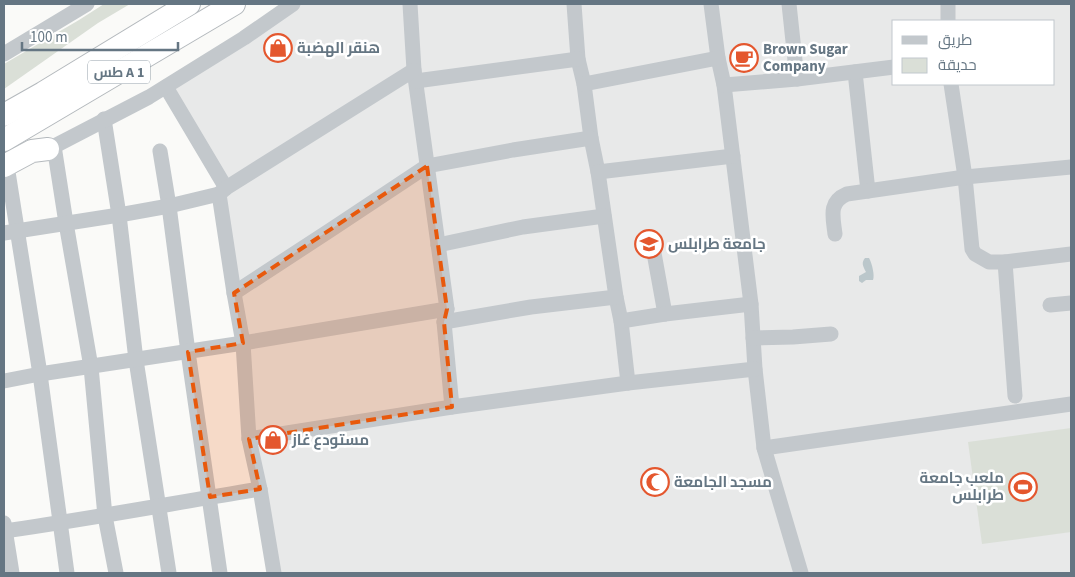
<svg xmlns="http://www.w3.org/2000/svg" width="1075" height="577" font-family="'Source Sans 3',Cairo,sans-serif">
	<rect width="100%" height="100%" fill="#fafaf8"/>
	<path fill="#e8e9e9" fill-rule="evenodd" d="M293 4H1071V573H274L234 293 226 188 166 87ZM894 21H1054V84H894Z"/>
	<g fill="#dadfd7">
		<polygon points="104,4 130,4 98,23 4,89 4,64 79,20"/>
		<polygon points="1071,428 1071,532 982,544 968,442"/>
	</g>
	<path fill="#bbc7cb" d="M865 258H869C872 263 875 276 873 280H866L862 283 859 281V276L866 272C863 266 861 263 865 258Z"/>
	<g fill="none" stroke-linecap="round" stroke-linejoin="round">
		<defs>
			<g id="highway">
				<polyline points="4,115 43,93 189,4"/>
				<polyline points="4,140 234,4"/>
				<polyline points="4,166 32,151 48,149"/>
			</g>
		</defs>
		<use href="#highway" stroke="#b4b9bd" stroke-width="24"/>
		<g stroke="#c3c8cc" stroke-width="15">
			<polyline points="410,4 414,70 447,309 444,322 452,407"/>
			<polyline points="574,4 578,59 584,84 591,138 598,172 616,297 621,321 628,383"/>
			<polyline points="711,4 718,58 724,85 751,304 755,369 764,448 801,573"/>
			<polyline points="789,4 797,79"/>
			<polyline points="948,21 948,4"/>
			<polyline points="4,54 87,4"/>
			<polyline points="855,72 868,191"/>
			<polyline points="416,81 578,59"/>
			<polyline points="584,84 718,58"/>
			<polyline points="951,84 965,177 972,249 975,254 989,262 1005,262 1071,254"/>
			<polyline points="724,85 797,79 894,67"/>
			<polyline points="166,87 226,188"/>
			<polyline points="104,119 119,215 136,360 169,573"/>
			<polyline points="54,146 66,223 91,367 105,516 116,573"/>
			<polyline points="45,151 149,97 244,38 293,4"/>
			<polyline points="160,151 169,206 188,352 220,573"/>
			<polyline points="8,172 40,374 67,573"/>
			<polyline points="598,172 733,156"/>
			<polyline points="219,194 234,293 243,343 249,439 260,489 274,573"/>
			<polyline points="4,233 119,215 169,206 219,194 226,188 414,70"/>
			<path d="M835 234C833 217 828 202 847 194L965 177 1071 167"/>
			<polyline points="438,245 523,227 604,216"/>
			<polyline points="654,253 665,314"/>
			<polyline points="1005,262 1015,396"/>
			<polyline points="234,293 329,231 427,166 513,150 591,138"/>
			<polyline points="1050,305 1071,303"/>
			<polyline points="621,321 665,314 751,304"/>
			<polyline points="444,322 531,307 616,297"/>
			<polyline points="753,338 793,337 831,334"/>
			<polyline points="4,381 40,374 243,343 447,309"/>
			<polyline points="249,439 452,407 628,383 755,369"/>
			<polyline points="764,448 1071,404"/>
			<polyline points="4,523 12,573"/>
			<path d="M4 531C89 519 174 503 260 489"/>
		</g>
		<use href="#highway" stroke="#fff" stroke-width="22"/>
	</g>
	<path fill="#e8590c" fill-opacity="0.2" stroke="#e8590c" stroke-width="4" stroke-dasharray="10 6" stroke-linejoin="round" d="M427 166 447 309 444 322 452 407 249 439 260 489 210 497 188 352 243 343 234 293Z"/>
	<defs>
		<symbol id="shop-ring" viewBox="-11 -11 22 22"><circle r="9.5" fill="#fff" stroke="#e4572e" stroke-width="1.5"/><path d="M-5-2.5h2.3a2.7 3.5 0 0 1 5.4 0H5L5.5 6h-11ZM-1.5-2.5h3a1.5 2.3 0 0 0-3 0Z" fill="#e4572e"/></symbol>
		<symbol id="cafe-ring" viewBox="-11 -11 22 22"><circle r="9.5" fill="#fff" stroke="#e4572e" stroke-width="1.5"/><path d="M-5.5-4.5H6V0H3Q3 3.5 0 3.5H-2.5Q-5.5 3.5-5.5 0ZM3-3.2v2h1.7v-2ZM-6 4.5H4V6H-6Z" fill="#e4572e"/></symbol>
		<symbol id="university-ring" viewBox="-11 -11 22 22"><circle r="9.5" fill="#fff" stroke="#e4572e" stroke-width="1.5"/><path d="M0-5L7-2L0 1L-7-2ZM-4 1L0 2.5L4 1V4Q0 6-4 4Z" fill="#e4572e"/></symbol>
		<symbol id="mosque-ring" viewBox="-11 -11 22 22"><circle r="9.5" fill="#fff" stroke="#e4572e" stroke-width="1.5"/><path d="M3.5-4.9A6 6 0 1 0 3.5 4.9A5 5 0 1 1 3.5-4.9Z" fill="#e4572e"/></symbol>
		<symbol id="stadium-ring" viewBox="-11 -11 22 22"><circle r="9.5" fill="#fff" stroke="#e4572e" stroke-width="1.5"/><path d="M0-5a6.5 5 0 1 0 0 10a6.5 5 0 1 0 0-10ZM-3.5-1.8h7v3.6h-7Z" fill="#e4572e"/></symbol>
	</defs>
	<g fill-rule="evenodd">
		<use href="#shop-ring" x="262" y="32" width="32" height="32"/>
		<use href="#cafe-ring" x="728" y="42" width="32" height="32"/>
		<use href="#university-ring" x="633" y="228" width="32" height="32"/>
		<use href="#shop-ring" x="257" y="424" width="32" height="32"/>
		<use href="#mosque-ring" x="639" y="466" width="32" height="32"/>
		<use href="#stadium-ring" x="1007" y="471" width="32" height="32"/>
	</g>
	<g text-anchor="middle" stroke-width="5" stroke-linejoin="round" paint-order="stroke">
		<rect fill="#fff" stroke="#939fa8" stroke-width="1" x="88" y="60.5" width="62" height="23" rx="4"/>
		<g font-size="14" font-weight="bold" fill="#657683">
			<text x="119" y="77">طس A 1</text>
		</g>
		<g font-size="15" font-weight="bold" fill="#657683" stroke="#fff" text-anchor="start">
			<text x="297" y="53">هنقر الهضبة</text>
			<text x="763" y="54">Brown Sugar<tspan x="763" dy="17">Company</tspan></text>
			<text x="668" y="249">جامعة طرابلس</text>
			<text x="292" y="445">مستودع غاز</text>
			<text x="1004" y="483" text-anchor="end">ملعب جامعة<tspan x="1004" dy="17">طرابلس</tspan></text>
			<text x="674" y="487">مسجد الجامعة</text>
		</g>
	</g>
	<rect width="1075" height="577" fill="none" stroke="#657683" stroke-width="10"/>
	<rect x="892" y="20" width="162" height="65" fill="#ffffff" stroke="#c1c8cd"/>
	<rect x="902" y="36" width="25" height="8" fill="#c3c8cc" stroke="#c1c8cd"/>
	<text x="938" y="45" font-size="15" fill="#657683">طريق</text>
	<rect x="902" y="58" width="25" height="15" fill="#dadfd7" stroke="#c1c8cd"/>
	<text x="938" y="70" font-size="15" fill="#657683">حديقة</text>
	<path d="M22 42v8h156v-8" fill="none" stroke="#657683" stroke-width="2.5"/>
	<text x="30" y="42" font-size="15" fill="#657683" stroke="#ffffff" stroke-width="4" paint-order="stroke">100 m</text>
</svg>
